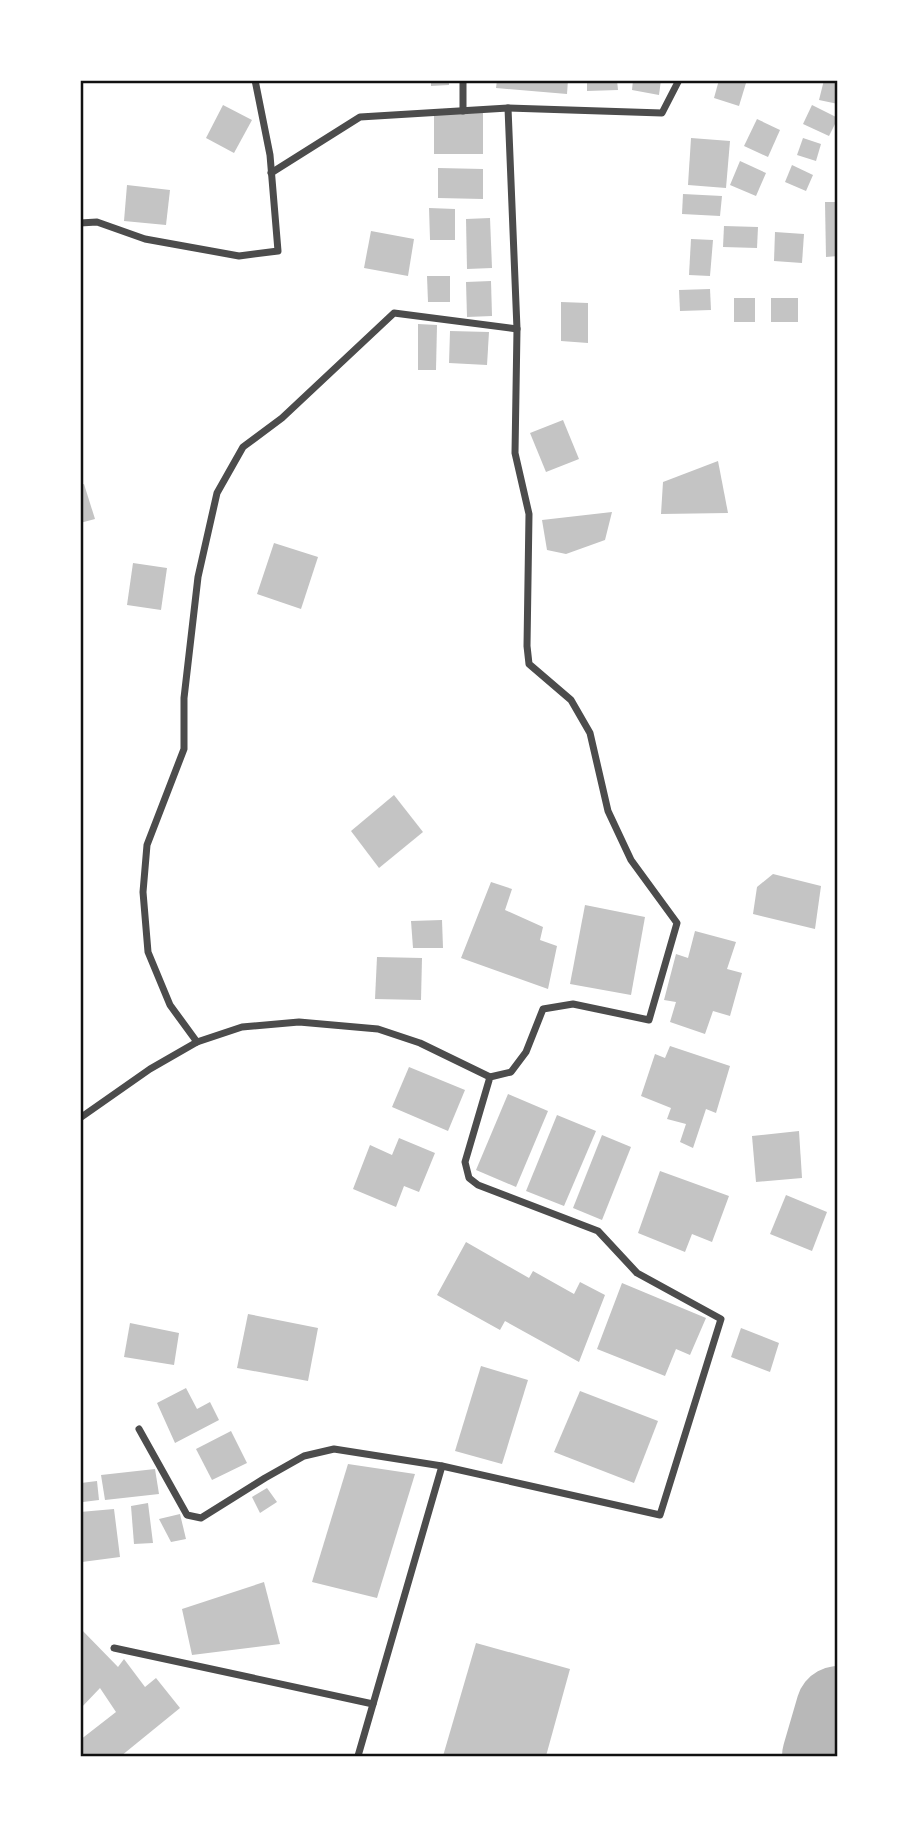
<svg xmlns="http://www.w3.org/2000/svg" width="918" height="1837" font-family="'PT Sans',sans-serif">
	<rect width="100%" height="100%" fill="#fff"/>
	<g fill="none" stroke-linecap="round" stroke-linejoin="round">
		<polyline stroke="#b8b8b8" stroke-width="84" points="824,1756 838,1708"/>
	</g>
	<g fill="#c4c4c4">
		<polygon points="431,80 449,80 449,85 431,86"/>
		<polygon points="497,80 568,80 567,94 496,88"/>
		<polygon points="587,80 617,80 618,90 587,91"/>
		<polygon points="633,80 661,80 659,95 632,90"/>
		<polygon points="719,80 739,80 746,83 739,106 714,98"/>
		<polygon points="824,80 838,82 838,104 819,100"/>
		<polygon points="223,105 252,120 234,153 206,138"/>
		<polygon points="812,105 838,118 829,136 803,124"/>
		<rect x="434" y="113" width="49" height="41"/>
		<polygon points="757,119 780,130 768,157 744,146"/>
		<polygon points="691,138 730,141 726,188 688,185"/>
		<polygon points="803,138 821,144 816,161 797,155"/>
		<polygon points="740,161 766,173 756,196 730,185"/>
		<polygon points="792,165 813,175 806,191 785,182"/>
		<polygon points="438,168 483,169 483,199 438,198"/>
		<polygon points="127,185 170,190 166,225 124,221"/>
		<polygon points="683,194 722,196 720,216 682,214"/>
		<polygon points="825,202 838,202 838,256 826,257"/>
		<polygon points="429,208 455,209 455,240 430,240"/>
		<polygon points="490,218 492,268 467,269 466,219"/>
		<polygon points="724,226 758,227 757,248 723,247"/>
		<polygon points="371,231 414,239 408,276 364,268"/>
		<polygon points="775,232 804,234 802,263 774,261"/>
		<polygon points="691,239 713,240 710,276 689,275"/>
		<polygon points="427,276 450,276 450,302 428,302"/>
		<polygon points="491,281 492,316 467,317 466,282"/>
		<polygon points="710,289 711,310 680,311 679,290"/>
		<rect x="734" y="298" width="21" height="24"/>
		<rect x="771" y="298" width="27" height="24"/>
		<polygon points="561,302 588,303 588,343 561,341"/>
		<polygon points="418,324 437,325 436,370 418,370"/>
		<polygon points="450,331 489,332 487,365 449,363"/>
		<polygon points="563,420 579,459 546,472 530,433"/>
		<polygon points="718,461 728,513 661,514 663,482"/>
		<polygon points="84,484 95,519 80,523 80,485"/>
		<polygon points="612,512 605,540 566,554 547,550 542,520"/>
		<polygon points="274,543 318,557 301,609 257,594"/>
		<polygon points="133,563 167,568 161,610 127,605"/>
		<polygon points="394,795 423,832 379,868 351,831"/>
		<polygon points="773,874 821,886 815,929 753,914 757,887"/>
		<polygon points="491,882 512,889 505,910 543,927 540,940 557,946 548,989 461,958"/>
		<polygon points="585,905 645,917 631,995 570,984"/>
		<polygon points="442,920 443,948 413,948 411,921"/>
		<polygon points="695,931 736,942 727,969 742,973 730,1016 713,1011 705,1034 670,1022 676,1002 664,1000 676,954 688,958"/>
		<polygon points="377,957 422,958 421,1000 375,999"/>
		<polygon points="670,1046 730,1066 716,1113 706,1109 693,1148 680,1142 686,1124 667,1119 671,1108 641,1096 655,1054 665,1058"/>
		<polygon points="409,1067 465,1090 448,1131 392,1107"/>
		<polygon points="508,1094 548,1111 516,1187 476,1170"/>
		<polygon points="557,1115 596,1131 564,1206 526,1191"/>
		<polygon points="799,1131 802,1178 756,1182 752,1136"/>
		<polygon points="602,1135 631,1147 602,1220 573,1208"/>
		<polygon points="399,1138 435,1153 419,1192 404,1186 396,1207 353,1189 370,1145 392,1155"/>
		<polygon points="660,1171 729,1196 712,1242 692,1234 685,1252 638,1233"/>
		<polygon points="786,1195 827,1212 812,1251 770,1234"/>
		<polygon points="466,1242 529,1278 533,1271 574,1294 580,1282 605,1295 579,1362 505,1321 500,1330 437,1295"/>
		<polygon points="622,1283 706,1318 690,1355 676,1349 665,1376 597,1349"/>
		<polygon points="248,1314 318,1328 308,1381 237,1368"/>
		<polygon points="130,1323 179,1333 174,1365 124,1357"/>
		<polygon points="741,1328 779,1343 770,1372 731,1357"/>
		<polygon points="481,1366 528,1380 502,1464 455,1451"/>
		<polygon points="186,1388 197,1409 210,1402 219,1420 175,1443 157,1403"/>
		<polygon points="580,1391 658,1421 634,1483 554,1452"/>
		<polygon points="231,1431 247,1463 212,1480 196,1449"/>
		<polygon points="348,1464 415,1474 377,1598 312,1582"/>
		<polygon points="155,1469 159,1494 105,1500 101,1475"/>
		<polygon points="97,1481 99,1500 83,1502 81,1483"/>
		<polygon points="267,1488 277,1502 260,1513 252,1497"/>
		<polygon points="148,1503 153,1543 134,1544 131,1506"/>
		<polygon points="114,1509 120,1557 82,1562 80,1512"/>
		<polygon points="180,1514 186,1539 171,1542 159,1519"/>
		<polygon points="264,1582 280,1644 192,1655 182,1609"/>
		<polygon points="80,1628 118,1667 124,1659 145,1687 156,1678 180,1708 121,1756 84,1756 80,1751 80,1740 116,1712 100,1688 80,1709"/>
		<polygon points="476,1643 570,1669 546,1756 443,1756"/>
	</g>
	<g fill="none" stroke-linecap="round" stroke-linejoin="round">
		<g stroke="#4c4c4c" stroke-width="7">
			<polyline points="463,80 463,111"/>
			<polyline points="508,108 662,113 679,80"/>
			<polyline points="80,223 97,222 145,239 239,256 278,251 270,155 255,80"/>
			<polyline points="197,1042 170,1005 148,952 143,892 147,845 184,749 184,698 198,577 217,493 243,447 282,418 394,313 517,329"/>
			<polyline points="80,1118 150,1069 197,1042 242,1027 299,1022 378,1029 420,1043 490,1077"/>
			<polyline points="139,1429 187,1515 201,1518 265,1478 304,1456 334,1449 442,1466 660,1515 721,1319 637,1273 598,1231 478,1185 469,1178 465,1162 490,1077 511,1072 526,1052 543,1009 573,1004 649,1020 677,923 631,860 608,811 590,733 571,700 529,664 527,646 529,514 515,453 517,329 508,108 360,117 271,173"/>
			<polyline points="114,1648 373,1704"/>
			<polyline points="358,1756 442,1466"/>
		</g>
	</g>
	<rect width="918" height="1837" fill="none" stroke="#ffffff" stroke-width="164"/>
	<rect x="82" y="82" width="754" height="1673" fill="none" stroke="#111" stroke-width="2.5"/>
</svg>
